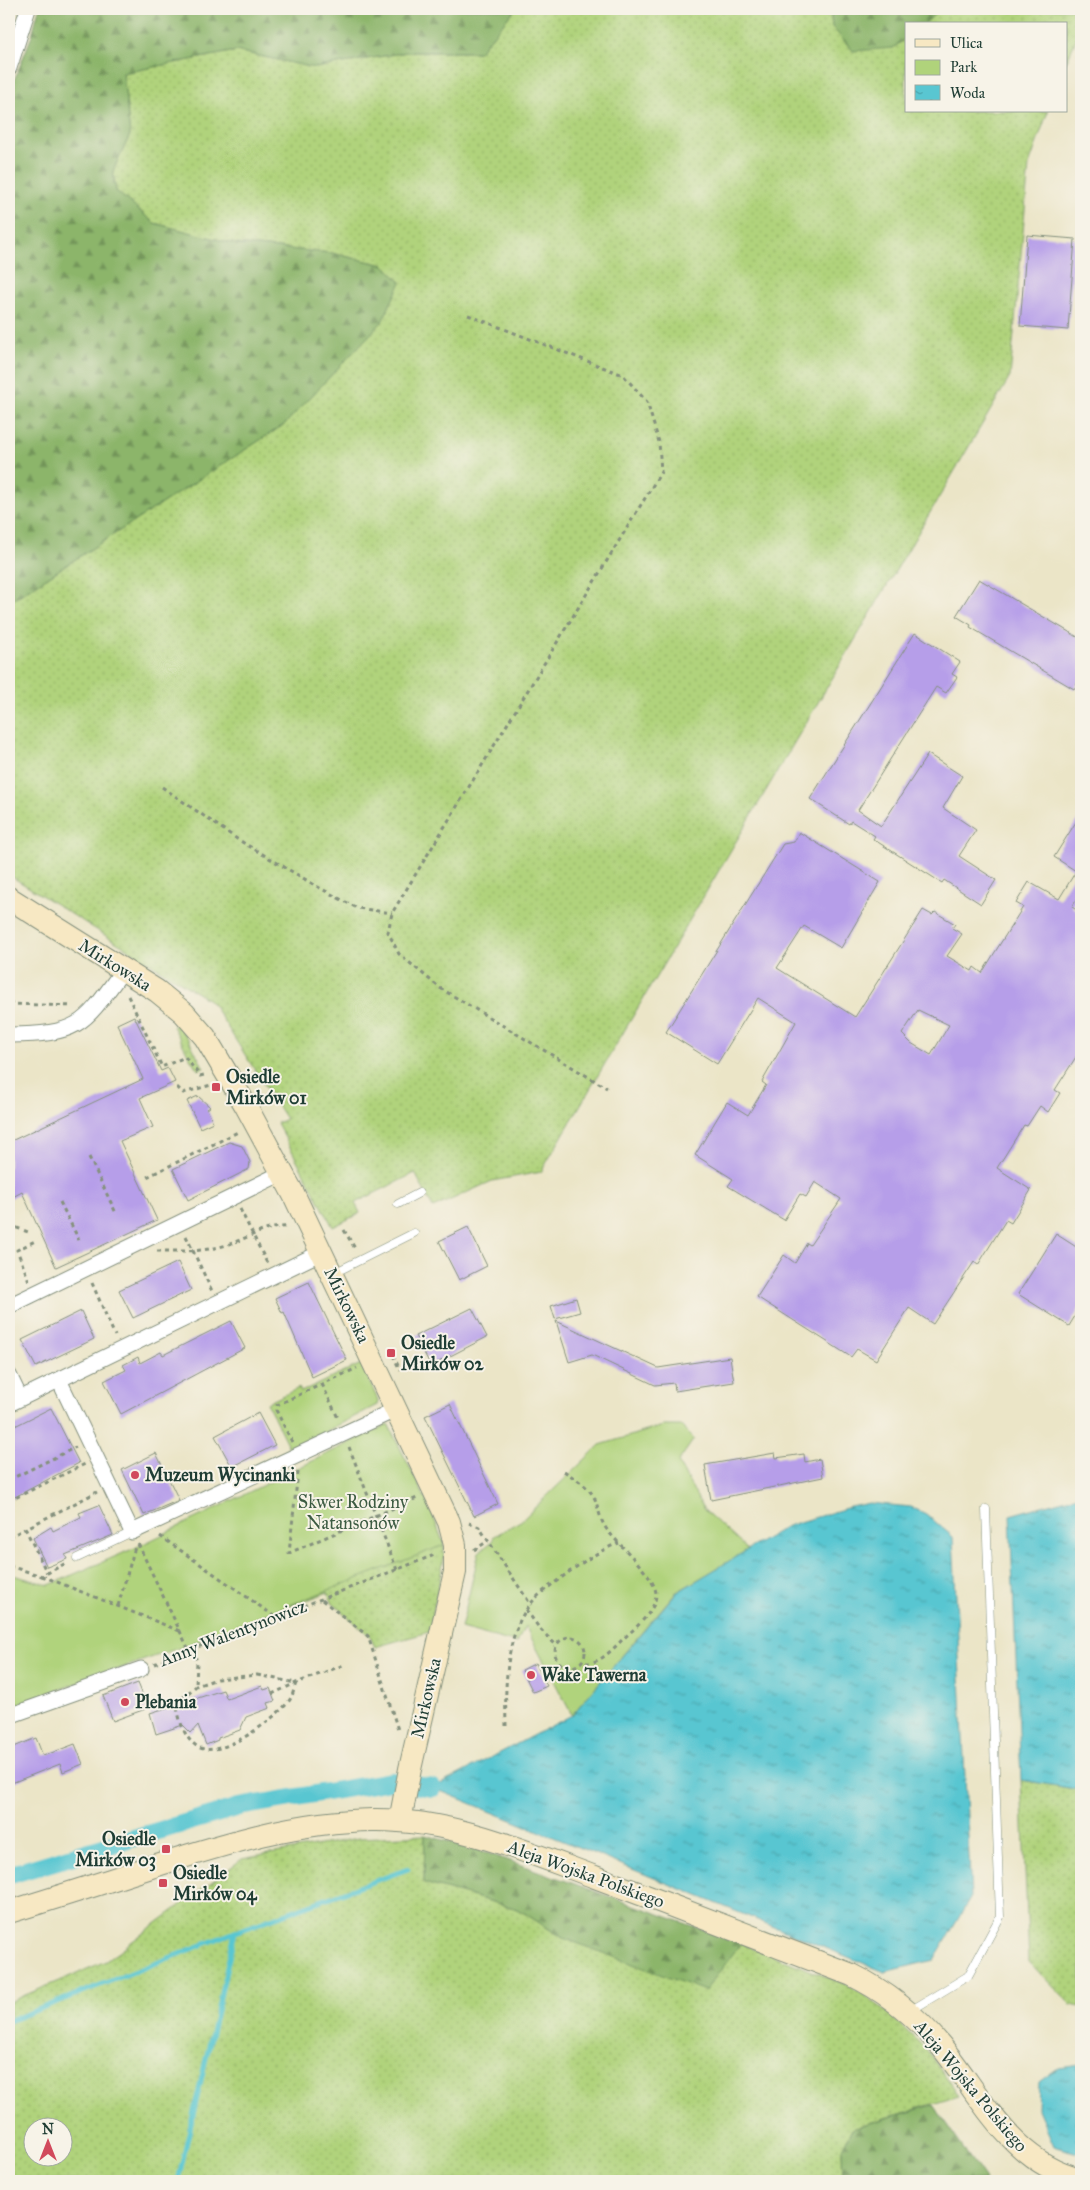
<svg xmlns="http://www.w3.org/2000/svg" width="1090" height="2190" font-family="'IM FELL Great Primer',serif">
	<defs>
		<pattern id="grass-dots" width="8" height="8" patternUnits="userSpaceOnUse" patternTransform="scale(1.25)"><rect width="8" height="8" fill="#b0d37b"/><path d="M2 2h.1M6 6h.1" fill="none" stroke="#97b66b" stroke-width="1.8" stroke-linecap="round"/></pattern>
		<pattern id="forest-firs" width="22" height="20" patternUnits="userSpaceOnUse" patternTransform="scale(1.25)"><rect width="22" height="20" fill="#8cb56b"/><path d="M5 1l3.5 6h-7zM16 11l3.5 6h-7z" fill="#729459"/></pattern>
		<pattern id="water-ripples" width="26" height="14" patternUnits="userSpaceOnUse" patternTransform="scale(1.25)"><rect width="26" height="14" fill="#59c6d1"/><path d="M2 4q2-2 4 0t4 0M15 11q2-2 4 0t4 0" fill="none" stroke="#49a2aa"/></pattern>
	</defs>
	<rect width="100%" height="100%" fill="#f7f3e8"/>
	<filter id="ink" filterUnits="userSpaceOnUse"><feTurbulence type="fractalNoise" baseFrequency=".02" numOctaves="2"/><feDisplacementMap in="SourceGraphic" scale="10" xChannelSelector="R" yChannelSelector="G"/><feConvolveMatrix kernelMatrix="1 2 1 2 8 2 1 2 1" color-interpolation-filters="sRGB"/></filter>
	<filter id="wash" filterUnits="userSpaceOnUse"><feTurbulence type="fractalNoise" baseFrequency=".0096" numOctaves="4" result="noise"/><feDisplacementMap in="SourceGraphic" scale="20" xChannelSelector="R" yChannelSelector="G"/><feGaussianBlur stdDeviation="1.12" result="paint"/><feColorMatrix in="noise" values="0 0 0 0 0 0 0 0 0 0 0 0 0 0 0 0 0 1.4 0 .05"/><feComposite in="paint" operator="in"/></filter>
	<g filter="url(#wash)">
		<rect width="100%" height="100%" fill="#ebe5c7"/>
		<g fill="url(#grass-dots)" stroke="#688858" fill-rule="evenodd">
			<polygon points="515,9 830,9 832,27 893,48 906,38 906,111 1048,111 1029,165 1010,377 541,1172 492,1181 433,1208 415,1173 355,1203 360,1213 333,1227 277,1123 286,1119 214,1006 207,999 9,875 9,602 285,424 401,282 384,265 331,253 235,244 154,223 116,191 113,171 130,135 123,73 236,51 315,68 407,52 479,52"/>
			<polygon points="940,9 1081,9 1081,27 1066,63 1066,24 924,24"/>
			<polygon points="176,1023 188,1039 204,1068 198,1070 190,1058 173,1026"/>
			<polygon points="388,1424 430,1508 444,1545 444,1558 429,1632 375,1647 369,1635 332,1603 328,1592 191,1644"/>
			<polygon points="1021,1780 1081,1790 1081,2007 1071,2005 1029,1962"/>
			<path d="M425 1835 424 1883 518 1909 563 1938 741 1943 852 1987 882 2008 926 2049 959 2096 852 2128 842 2149 843 2181H9V2002L106 1961 242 1859 359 1838ZM32 2128H62V2158H32Z"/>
		</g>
		<g fill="url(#forest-firs)" stroke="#567950">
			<polygon points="39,9 515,9 479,52 407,52 315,68 236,51 123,73 130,135 113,171 116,191 154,223 235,244 331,253 384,265 401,282 382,322 285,424 9,602 9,534 14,526 9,522 9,93 31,38"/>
			<polygon points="830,9 940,9 924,24 906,24 906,38 893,48 853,51 832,27"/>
			<polygon points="425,1835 476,1849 741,1943 705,1991 563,1938 518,1909 424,1883"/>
			<polygon points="933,2105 986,2181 843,2181 842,2149 852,2128"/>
		</g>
		<g fill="#b0d37b" stroke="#688858">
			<polygon points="361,1364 378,1400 377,1405 290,1450 267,1403 299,1388 301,1392"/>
			<polygon points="388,1424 430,1508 444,1545 182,1647 9,1707 9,1574 49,1585 135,1548"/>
			<polygon points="663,1426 681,1426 694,1439 678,1462 704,1510 748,1550 675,1593 572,1715 525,1626 517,1643 461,1628 479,1552 494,1540 493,1537 522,1520 600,1445"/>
		</g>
		<g fill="url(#water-ripples)" stroke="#3c8282">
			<polygon points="1081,1495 1081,1790 1021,1780 1010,1515"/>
			<polygon points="869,1503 911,1507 926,1514 953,1537 971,1897 934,1960 885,1972 433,1788 572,1715 676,1593 787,1526 850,1507"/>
			<polygon points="1081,2065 1081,2154 1054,2146 1038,2109 1039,2082 1058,2068"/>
		</g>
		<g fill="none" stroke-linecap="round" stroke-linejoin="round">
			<g stroke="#59c6d1" stroke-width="5">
				<polyline points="9,2021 235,1932 408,1869"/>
				<polyline points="178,2181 235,1932"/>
			</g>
			<polyline stroke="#59c6d1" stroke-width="18" points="9,1875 239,1807 391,1781 433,1788"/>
		</g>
		<g id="blocks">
			<g fill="#b69ee9" fill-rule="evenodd">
				<polygon points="1027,235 1075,239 1068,330 1020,326"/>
				<polygon points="979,579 1081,639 1081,677 1074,689 970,627 971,625 956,616"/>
				<polygon points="915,633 960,662 952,674 957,677 946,693 936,687 858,810 881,826 928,754 962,776 943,808 976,830 959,856 996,880 981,904 944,880 942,883 873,839 875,836 851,821 849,824 810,799"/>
				<path d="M1081 814V893L1072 907 1081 913V1049L1055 1090 1060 1093 1048 1112 1040 1106 1027 1126 1024 1125 997 1168 1031 1190 1011 1223 1006 1220 978 1265 974 1262 933 1324 909 1308 876 1360 857 1349 851 1357 757 1297 784 1255 795 1263 807 1243 810 1245 841 1199 815 1182 806 1197 800 1194 784 1220 728 1186 733 1179 695 1155 727 1102 748 1115 766 1085 762 1082 796 1022 758 998 717 1064 666 1032 783 844 794 842 799 832 880 882 841 948 804 926 777 968 855 1017 923 910 932 915 935 912 955 924 952 928 962 934 947 956 972 971 974 967 982 973 1023 907 1016 903 1029 882 1059 899 1076 871 1054 857ZM918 1010 949 1025 931 1055 911 1043 902 1034Z"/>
				<polygon points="134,1016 161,1071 168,1068 175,1082 140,1098 153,1127 120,1141 157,1220 56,1267 22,1192 9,1199 9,1142 143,1079 117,1024"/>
				<polygon points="198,1096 210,1107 207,1109 213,1122 200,1128 187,1101"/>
				<polygon points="229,1142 242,1146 250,1162 249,1169 188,1200 173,1169"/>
				<polygon points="468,1227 487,1266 459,1280 439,1241"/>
				<polygon points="1056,1234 1081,1250 1081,1306 1069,1326 1018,1294"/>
				<polygon points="178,1262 191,1290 133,1318 119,1290"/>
				<polygon points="309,1282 347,1360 312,1377 284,1312 282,1313 275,1298"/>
				<polygon points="576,1298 580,1312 555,1319 551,1306"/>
				<polygon points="472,1308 487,1337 431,1366 415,1336"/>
				<polygon points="81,1311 94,1339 36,1367 22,1340"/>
				<polygon points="231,1321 245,1348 121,1414 104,1381 126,1370 123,1365 138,1357 140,1363 161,1352 163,1355"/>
				<polygon points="556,1321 658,1368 730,1357 734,1382 675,1391 674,1383 655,1385 592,1355 569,1362"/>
				<polygon points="450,1404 498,1504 474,1516 425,1416"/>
				<polygon points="51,1408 79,1463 9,1500 9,1429"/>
				<polygon points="258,1413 275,1445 232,1467 215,1436"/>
				<polygon points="156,1453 179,1500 144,1515 122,1470"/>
				<polygon points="775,1453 776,1458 804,1454 805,1462 820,1459 823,1477 711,1500 705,1465"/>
				<polygon points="99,1505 113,1535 65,1555 67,1559 47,1567 33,1538 51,1527 53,1531 81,1517 79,1513"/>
				<polygon points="536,1663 547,1686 533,1692 522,1670"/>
				<polygon points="138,1683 148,1708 113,1721 103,1696"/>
				<polygon points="262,1686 264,1690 270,1688 275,1701 268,1703 270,1708 246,1717 240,1730 218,1738 218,1740 206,1745 198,1725 191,1733 183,1725 156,1734 150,1713 223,1690 227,1699"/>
				<polygon points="36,1738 43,1756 75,1744 83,1764 63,1772 60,1764 9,1784 9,1749"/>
			</g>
		</g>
	</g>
	<g filter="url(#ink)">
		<use href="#blocks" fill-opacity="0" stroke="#85917e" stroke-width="1"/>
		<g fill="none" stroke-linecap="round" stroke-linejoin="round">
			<defs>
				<g id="lane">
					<polyline points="398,1204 419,1193"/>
					<polyline points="334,1273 414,1233"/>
					<polyline points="77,1558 132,1532"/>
					<polyline points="910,2011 968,1976 1000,1917 986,1509"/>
				</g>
				<g id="street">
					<polyline points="9,68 28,9"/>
					<path d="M9 1035C80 1034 83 1026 123 970"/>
					<polyline points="9,1306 282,1173"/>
					<polyline points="9,1375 20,1398"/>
					<polyline points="59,1380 132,1532 397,1409"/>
					<polyline points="9,1404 322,1252"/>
					<polyline points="9,1716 141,1669"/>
				</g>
				<g id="secondary">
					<polyline points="9,898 157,991 184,1013 205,1037 246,1106 294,1195 449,1522 455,1545 455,1572 410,1769 400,1821"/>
					<path d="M9 1912C58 1897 108 1881 157 1865 227 1843 298 1821 373 1820 450 1819 525 1851 595 1877 681 1909 767 1942 852 1975 887 1992 916 2016 941 2046 983 2098 1011 2163 1081 2179"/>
				</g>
			</defs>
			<use href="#lane" stroke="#85917e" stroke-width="9"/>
			<use href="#street" stroke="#85917e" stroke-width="17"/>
			<use href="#secondary" stroke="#85917e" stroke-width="24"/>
			<g stroke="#85917e" stroke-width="3" stroke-dasharray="4 4" stroke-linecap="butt">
				<polyline points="468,315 623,375 647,402 659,442 661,472 392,913 388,932 399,954 440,988 607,1088"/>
				<polyline points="162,787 237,839 318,887 357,908 392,913"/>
				<polyline points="128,996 162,1067 185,1057 200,1076 204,1075"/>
				<polyline points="9,1004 73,1006"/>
				<polyline points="177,1087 183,1093 211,1085"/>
				<polyline points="89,1157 116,1213"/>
				<polyline points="147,1177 238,1132"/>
				<polyline points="60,1202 79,1240"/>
				<polyline points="240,1209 267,1263"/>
				<polyline points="9,1225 31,1233"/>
				<polyline points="344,1230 356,1250"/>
				<polyline points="186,1236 212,1291"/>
				<path d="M157 1251C178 1251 199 1252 219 1247 243 1242 264 1225 289 1227"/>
				<polyline points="29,1281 17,1250 35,1241"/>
				<polyline points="92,1283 115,1336"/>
				<polyline points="9,1354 12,1361"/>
				<polyline points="393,1355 400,1370"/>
				<polyline points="322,1384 339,1420"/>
				<polyline points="292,1442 276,1410 277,1405 357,1368"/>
				<polyline points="349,1447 397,1570"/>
				<path d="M564 1471C575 1479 589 1486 595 1499 599 1510 600 1521 608 1531 619 1545 656 1577 656 1594 656 1613 632 1630 620 1642 610 1652 596 1667 581 1662"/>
				<polyline points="298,1472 289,1553 417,1498"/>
				<polyline points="9,1480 76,1447"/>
				<polyline points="9,1501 85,1464"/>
				<polyline points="469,1523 479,1527 531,1605"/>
				<polyline points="25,1528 47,1573"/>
				<polyline points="160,1536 274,1616"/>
				<polyline points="9,1537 97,1492"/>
				<polyline points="138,1544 189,1650"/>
				<polyline points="474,1550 488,1541"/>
				<polyline points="9,1566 42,1576 68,1562"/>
				<polyline points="42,1576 180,1631"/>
				<polyline points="322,1600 368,1636 398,1730"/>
				<polyline points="118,1606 135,1547"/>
				<polyline points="526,1610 540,1629 557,1646"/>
				<circle cx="570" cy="1652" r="15"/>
				<polyline points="192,1648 197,1661 196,1686"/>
				<polyline points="154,1664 437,1554"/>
				<path d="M257 1675 296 1683C294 1688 293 1696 289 1701 275 1719 221 1760 198 1747 183 1738 180 1720 176 1704L196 1686 217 1679Z"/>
				<polyline points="272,1694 296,1683 344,1665"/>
				<path d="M506 1726C505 1690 505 1641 526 1610 536 1594 555 1583 569 1572 585 1561 600 1550 619 1543"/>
			</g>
			<use href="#lane" stroke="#fff" stroke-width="8"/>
			<use href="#street" stroke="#fff" stroke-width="15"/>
			<use href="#secondary" stroke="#f7e8c3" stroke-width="22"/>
		</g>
	</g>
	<g fill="#d1495b" stroke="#f7f3e8" stroke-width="2">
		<rect x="211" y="1082" width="10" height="10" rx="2.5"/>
		<rect x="386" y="1348" width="10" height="10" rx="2.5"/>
		<circle cx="135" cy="1475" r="5"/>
		<circle cx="531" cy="1675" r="5"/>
		<circle cx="125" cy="1702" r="5"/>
		<rect x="161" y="1844" width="10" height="10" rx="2.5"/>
		<rect x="158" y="1878" width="10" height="10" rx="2.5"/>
	</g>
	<g text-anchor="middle" stroke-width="4" stroke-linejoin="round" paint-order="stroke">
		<g font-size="18" fill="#1f3d34" stroke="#f7f3e8">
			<text transform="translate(115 965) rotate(32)" y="6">Mirkowska</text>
			<text transform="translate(347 1305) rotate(64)" y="6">Mirkowska</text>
			<text transform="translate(233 1633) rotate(-21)" y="6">Anny Walentynowicz</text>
			<text transform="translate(426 1698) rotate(-77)" y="6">Mirkowska</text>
			<text transform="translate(586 1874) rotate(20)" y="6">Aleja Wojska Polskiego</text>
			<text transform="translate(971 2086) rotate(50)" y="6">Aleja Wojska Polskiego</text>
		</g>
		<g font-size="18" font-weight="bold" fill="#1f3d34" stroke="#f7f3e8" text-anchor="start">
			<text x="226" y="1083">Osiedle<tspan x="226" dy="21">Mirków 01</tspan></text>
			<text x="401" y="1349">Osiedle<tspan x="401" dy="21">Mirków 02</tspan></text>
			<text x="145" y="1481">Muzeum Wycinanki</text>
			<text x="541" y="1681">Wake Tawerna</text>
			<text x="135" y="1708">Plebania</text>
			<text x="156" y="1845" text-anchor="end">Osiedle<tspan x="156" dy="21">Mirków 03</tspan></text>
			<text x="173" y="1879">Osiedle<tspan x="173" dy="21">Mirków 04</tspan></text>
		</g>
		<g font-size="18" fill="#3c5b42" stroke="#f7f3e8">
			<text x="353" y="1508">Skwer Rodziny<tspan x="353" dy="21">Natansonów</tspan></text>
		</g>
	</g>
	<rect width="1090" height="2190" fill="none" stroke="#f7f3e8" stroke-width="30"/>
	<rect x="905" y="22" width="162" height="90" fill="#f7f3e8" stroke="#a1aaa0"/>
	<rect x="915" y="39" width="25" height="8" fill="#f7e8c3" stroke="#a1aaa0"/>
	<text x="950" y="48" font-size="15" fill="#1f3d34">Ulica</text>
	<rect x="915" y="60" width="25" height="15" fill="#b0d37b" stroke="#a1aaa0"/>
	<text x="950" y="72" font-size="15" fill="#1f3d34">Park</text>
	<rect x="915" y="85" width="25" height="15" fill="url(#water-ripples)" stroke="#a1aaa0"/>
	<text x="950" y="98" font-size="15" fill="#1f3d34">Woda</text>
	<g transform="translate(48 2142)"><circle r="24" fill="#f7f3e8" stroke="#a1aaa0"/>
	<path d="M0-4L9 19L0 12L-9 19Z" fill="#d1495b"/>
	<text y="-8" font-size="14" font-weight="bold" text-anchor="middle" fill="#1f3d34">N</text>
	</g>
</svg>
